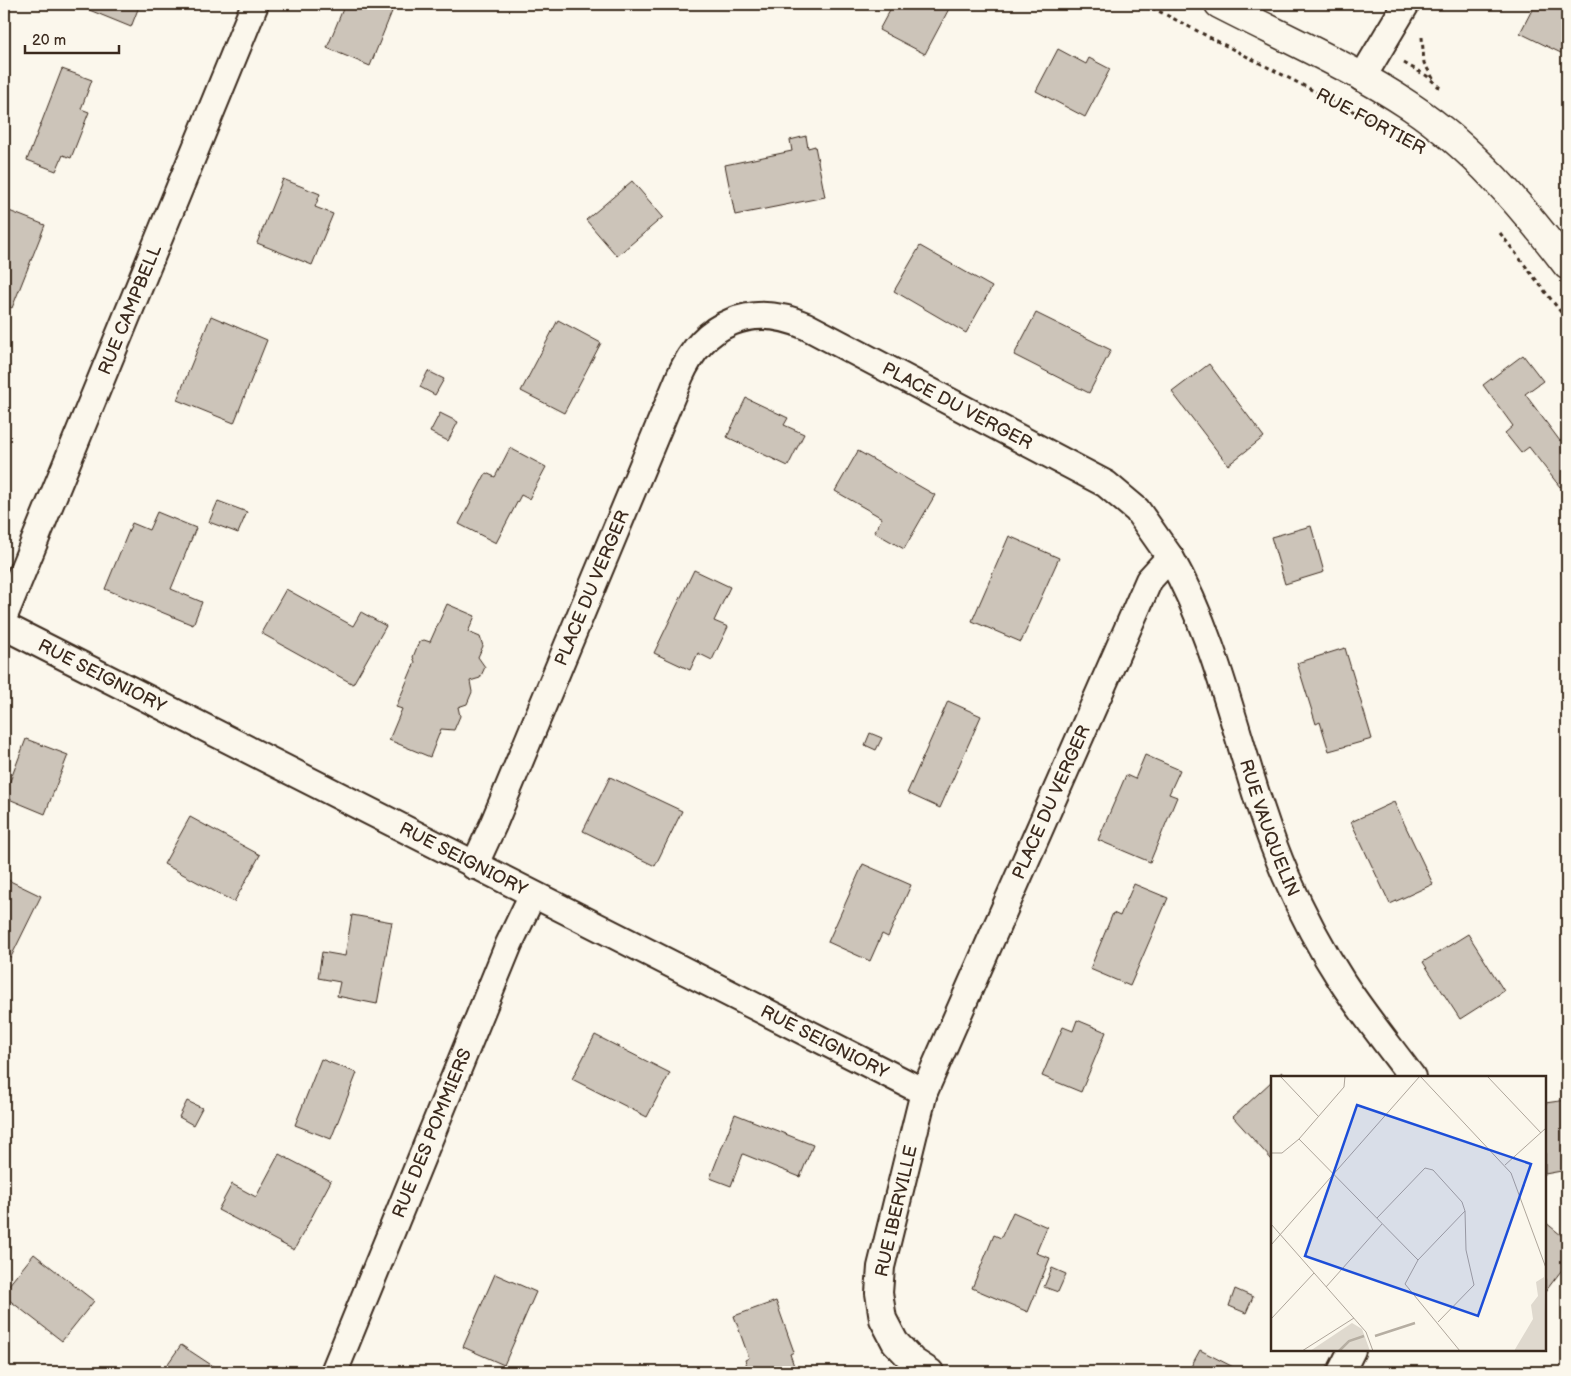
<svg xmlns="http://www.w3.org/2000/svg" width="1571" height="1376" font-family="'Balsamiq Sans',sans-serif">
	<rect width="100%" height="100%" fill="#fbf7ec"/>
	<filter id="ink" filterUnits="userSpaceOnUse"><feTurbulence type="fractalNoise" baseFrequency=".02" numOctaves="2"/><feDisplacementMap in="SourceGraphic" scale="10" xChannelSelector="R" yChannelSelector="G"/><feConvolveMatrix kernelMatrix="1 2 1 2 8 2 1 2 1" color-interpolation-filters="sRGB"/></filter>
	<g filter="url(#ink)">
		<g fill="#ccc4b9" stroke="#3b2a1e">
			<polygon points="83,4 140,4 131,27 82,7"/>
			<polygon points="345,4 395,4 370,66 327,48"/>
			<polygon points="893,4 951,5 925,54 879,30"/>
			<polygon points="1535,4 1550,9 1553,4 1567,4 1567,56 1520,33"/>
			<polygon points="1058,49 1086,64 1089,58 1110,69 1085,117 1036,91"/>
			<polygon points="62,69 92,80 81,109 89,112 71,158 63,155 56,171 27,160"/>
			<polygon points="806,136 808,148 815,146 825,197 735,215 725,165 792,151 790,140"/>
			<polygon points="283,179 320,194 315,207 333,214 312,265 257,243"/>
			<polygon points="632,181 663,217 617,256 586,220"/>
			<polygon points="4,209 45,225 12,308 4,304"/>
			<polygon points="920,246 992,287 966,333 894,291"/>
			<polygon points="1036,313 1111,350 1089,393 1014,355"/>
			<polygon points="211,316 267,340 234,423 177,400"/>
			<polygon points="558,320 601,343 564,413 521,391"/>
			<polygon points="1523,355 1543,381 1525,394 1560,441 1567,436 1567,482 1560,487 1529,447 1521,453 1505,433 1513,426 1483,385"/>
			<polygon points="1209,364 1264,437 1228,465 1172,392"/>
			<polygon points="428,371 444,379 435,395 420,387"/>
			<polygon points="746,398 788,418 784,425 804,434 788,466 727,437"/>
			<polygon points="440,413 458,422 448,441 430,432"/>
			<polygon points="510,448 546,467 529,499 521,495 496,543 459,524 486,473 495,477"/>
			<polygon points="858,451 935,495 904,549 874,532 882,518 835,491"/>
			<polygon points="218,501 247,512 238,533 209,522"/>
			<polygon points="157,512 196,528 171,589 202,602 193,625 105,589 132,523 149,530"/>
			<polygon points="1311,526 1324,572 1285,584 1271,537"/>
			<polygon points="1009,536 1059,558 1021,642 972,621"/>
			<polygon points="1567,569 1567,588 1561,572"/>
			<polygon points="694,570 730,587 714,621 728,627 712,660 698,653 690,670 654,653"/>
			<polygon points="286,589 353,626 361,612 386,626 353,684 261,633"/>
			<polygon points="447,604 475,616 468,632 480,637 483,646 478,657 485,667 480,678 470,681 472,692 467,704 458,707 460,716 454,730 441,729 430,757 389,740 402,709 396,707 415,662 413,657 419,642 424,640 430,642"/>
			<polygon points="1345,648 1372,739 1329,751 1320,722 1316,724 1297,663"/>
			<polygon points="948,701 981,716 940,808 907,793"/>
			<polygon points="870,733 882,738 876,750 865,745"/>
			<polygon points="26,739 68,755 45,814 4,797"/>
			<polygon points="1145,755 1180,770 1169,794 1177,797 1150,862 1098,840 1126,775 1135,779"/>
			<polygon points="610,777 682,811 655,866 583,831"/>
			<polygon points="1394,802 1433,884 1390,904 1351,822"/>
			<polygon points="190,817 260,855 234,902 164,864"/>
			<polygon points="863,864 911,885 888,937 882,934 870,961 828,942"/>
			<polygon points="4,878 41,896 11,957 4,954"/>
			<polygon points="1134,884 1168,898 1130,986 1090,969 1113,913 1120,916"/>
			<polygon points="352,915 392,922 377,1004 337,996 340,982 318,978 322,952 345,956"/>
			<polygon points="1468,934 1504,991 1460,1019 1423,962"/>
			<polygon points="1077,1020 1106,1032 1081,1092 1042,1076 1063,1027 1073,1031"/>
			<polygon points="595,1035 670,1073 647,1117 572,1079"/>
			<polygon points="321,1059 357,1073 331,1139 295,1125"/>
			<polygon points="1282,1072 1287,1077 1276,1077"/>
			<polygon points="1272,1081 1272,1160 1233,1117"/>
			<polygon points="1567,1100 1567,1170 1545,1174 1545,1103"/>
			<polygon points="187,1101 202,1108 193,1125 179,1117"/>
			<polygon points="735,1114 813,1145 800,1177 743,1154 731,1186 710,1178"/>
			<polygon points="279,1154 331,1181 294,1250 218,1210 232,1184 256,1197"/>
			<polygon points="1013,1212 1047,1227 1036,1253 1050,1258 1028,1312 972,1288 994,1235 1001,1238"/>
			<polygon points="1545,1222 1567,1240 1567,1263 1545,1292"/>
			<polygon points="34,1254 94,1301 62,1341 4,1296 4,1291"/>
			<polygon points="1052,1268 1066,1274 1058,1292 1044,1287"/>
			<polygon points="495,1274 536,1292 504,1365 463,1347"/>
			<polygon points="1235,1289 1253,1297 1246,1313 1229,1306"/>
			<polygon points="776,1301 794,1352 790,1354 796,1372 749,1372 745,1360 749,1358 734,1316"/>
			<polygon points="181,1345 222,1372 162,1372"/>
			<polygon points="1200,1350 1243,1372 1188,1372"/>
		</g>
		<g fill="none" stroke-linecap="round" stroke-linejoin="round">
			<defs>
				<g id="street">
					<polyline points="1362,78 1406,4"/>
					<path id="s1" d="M1170 557C1226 656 1241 772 1286 876 1302 913 1321 949 1343 983 1364 1015 1389 1046 1412 1077"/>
					<path id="s2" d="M4 616 255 4"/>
					<path id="s3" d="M4 626 924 1092"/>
					<path id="s4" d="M474 866 493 825 680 376C704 322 752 302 806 326L1106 484 1137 510 1170 557 1149 580 924 1092 881 1267 879 1293 883 1319 895 1342 913 1361 930 1372"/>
					<path id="s5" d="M334 1372 509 944 532 896"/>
					<polyline points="1341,1372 1352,1350"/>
				</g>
				<path id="secondary" d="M1219 4C1281 36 1352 67 1410 106 1472 147 1522 206 1567 265"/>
			</defs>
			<use href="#street" stroke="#3b2a1e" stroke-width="30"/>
			<use href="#secondary" stroke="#3b2a1e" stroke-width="31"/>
			<g stroke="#3b2a1e" stroke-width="3" stroke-dasharray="4 4" stroke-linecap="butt">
				<polyline points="1145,4 1376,123"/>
				<polyline points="1422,37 1424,63 1434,80"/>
				<polyline points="1404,63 1427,76 1440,88"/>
				<polyline points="1500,233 1567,320"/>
				<polyline points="4,672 8,661"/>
			</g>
			<use href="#street" stroke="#fbf7ec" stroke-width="26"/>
			<use href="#secondary" stroke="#fbf7ec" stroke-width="28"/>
		</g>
	</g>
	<g text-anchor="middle" stroke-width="5" stroke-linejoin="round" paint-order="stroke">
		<g font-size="18" fill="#3b2a1e" stroke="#fbf7ec">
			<text transform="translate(1371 121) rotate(28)" y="6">RUE FORTIER</text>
			<text dy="6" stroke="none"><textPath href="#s2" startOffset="331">RUE CAMPBELL</textPath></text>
			<text dy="6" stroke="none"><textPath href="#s4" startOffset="856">PLACE DU VERGER</textPath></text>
			<text dy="6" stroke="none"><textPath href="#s4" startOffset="302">PLACE DU VERGER</textPath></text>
			<text dy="6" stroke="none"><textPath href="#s3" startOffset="110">RUE SEIGNIORY</textPath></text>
			<text transform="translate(1051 802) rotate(-66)" y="6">PLACE DU VERGER</text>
			<text dy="6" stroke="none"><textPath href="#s1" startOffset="289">RUE VAUQUELIN</textPath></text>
			<text dy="6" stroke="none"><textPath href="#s3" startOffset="515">RUE SEIGNIORY</textPath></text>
			<text dy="6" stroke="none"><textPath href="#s3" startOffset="920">RUE SEIGNIORY</textPath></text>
			<text dy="6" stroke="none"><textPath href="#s5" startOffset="258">RUE DES POMMIERS</textPath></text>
			<text transform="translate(896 1211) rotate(-77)" y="6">RUE IBERVILLE</text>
		</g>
	</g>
	<g transform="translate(1271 1076)">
		<rect width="275" height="275" fill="#fbf7ec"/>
		<path d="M273 201 275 275H243L262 243 260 229 267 220 265 206Z" fill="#dfd9ce"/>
		<path d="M81 247 91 253 99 275H39Z" fill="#dfd9ce"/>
		<path fill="none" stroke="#b6aea2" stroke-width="2.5" d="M104 260 144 247M68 275 78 265 93 260"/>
		<path fill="none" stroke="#aea59a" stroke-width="1" d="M9 0 48 41M149 0 240 97 275 192M216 0 270 57M28 63 73 11 74 0M0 77H11L28 63 147 184M234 89 275 52M106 142 154 92 162 94 191 126 194 135 147 184 134 208 189 275M0 148 95 256 102 275M0 169 149 0M55 211 111 148M0 243 43 197M167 246 203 209 195 174 194 135M31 275 83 242"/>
		<path fill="#1d4ed8" fill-opacity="0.15" stroke="#1d4ed8" stroke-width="2.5" d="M86 29 260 88 207 240 34 180Z"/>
		<rect width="275" height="275" fill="none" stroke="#3b2a1e" stroke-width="2.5"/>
	</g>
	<rect width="1571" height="1376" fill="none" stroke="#fbf7ec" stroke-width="20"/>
	<rect x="10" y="10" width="1551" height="1356" fill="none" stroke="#3b2a1e" stroke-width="2" filter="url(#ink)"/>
	<path d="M25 45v8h94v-8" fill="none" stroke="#3b2a1e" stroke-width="2.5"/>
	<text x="32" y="45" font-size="15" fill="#3b2a1e" stroke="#fbf7ec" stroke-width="4" paint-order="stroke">20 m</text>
</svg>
